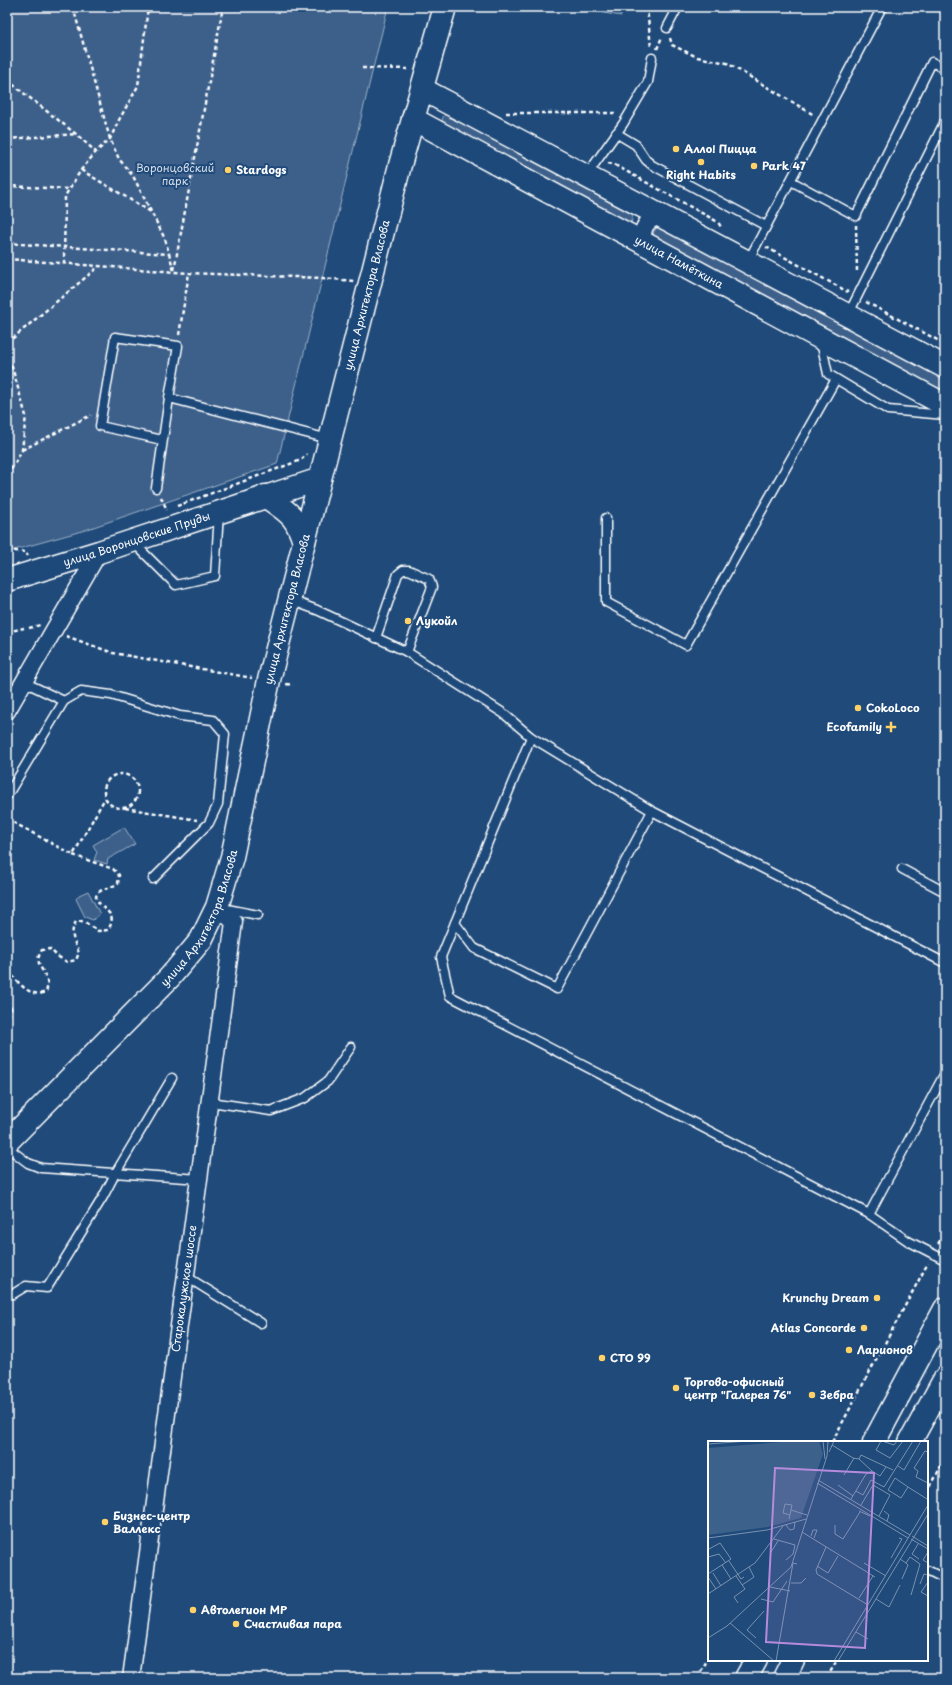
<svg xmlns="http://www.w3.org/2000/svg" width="952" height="1685" font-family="'Playpen Sans',sans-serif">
	<rect width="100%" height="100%" fill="#1f4a7a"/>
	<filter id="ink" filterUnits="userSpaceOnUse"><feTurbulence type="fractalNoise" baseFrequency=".025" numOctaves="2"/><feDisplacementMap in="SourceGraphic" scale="8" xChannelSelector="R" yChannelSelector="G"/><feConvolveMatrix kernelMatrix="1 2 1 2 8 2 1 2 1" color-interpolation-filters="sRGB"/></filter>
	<g filter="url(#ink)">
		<g fill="#3c618b" stroke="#9eb0c5">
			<polygon points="7,7 388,7 277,464 82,531 7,552"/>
			<polygon points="582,7 623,7 621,16 582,9"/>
			<path d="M450 112 636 214 632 217 631 226 443 127C441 119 442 115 450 112Z"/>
			<polygon points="658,227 663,227 945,376 945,396 653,236 654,231"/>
			<polygon points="124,827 135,844 108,859 107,864 94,860 97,852 93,845"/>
			<polygon points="88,891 100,914 93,920 85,917 76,899 79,895"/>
		</g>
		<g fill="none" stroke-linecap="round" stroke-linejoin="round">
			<defs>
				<g id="lane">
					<polyline points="667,28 678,7"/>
					<polyline points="616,133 636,145 646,160 652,165 766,226"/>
					<polyline points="586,176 623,124 648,82 652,58"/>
					<polyline points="791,181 856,216 932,62 945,69"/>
					<polyline points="748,261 881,9 884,7"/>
					<polyline points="848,315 945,121"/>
					<polyline points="821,342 828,374 888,410 945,415"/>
					<polyline points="162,440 100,426 115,337 178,346 169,398"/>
					<polyline points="156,488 169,398 329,439"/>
					<polyline points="606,518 606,602 686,645 836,379"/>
					<polyline points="134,543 176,585 215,576 219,513"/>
					<polyline points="290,600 317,610 407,652 503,713 531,737 652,811 945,963"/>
					<polyline points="376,638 398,574 403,570 409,570 429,579 432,587 407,652"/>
					<polyline points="24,682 64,701 81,691 111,695 180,716 213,720 225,734 218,804 209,823 153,879"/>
					<polyline points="531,737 441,957 450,996 869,1214 908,1241 945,1260"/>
					<polyline points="7,796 64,701"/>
					<polyline points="902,869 945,892"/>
					<polyline points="222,908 258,915"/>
					<polyline points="455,923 474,948 557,989 652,811"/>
					<polyline points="211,1102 271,1111 305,1098 328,1081 351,1047"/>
					<polyline points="7,1147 28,1163 41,1168 200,1179"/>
					<polyline points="869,1214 945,1073"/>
					<polyline points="187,1277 261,1323"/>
					<polyline points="7,1292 13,1294 26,1286 47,1288 103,1197 115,1174 172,1078"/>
					<polyline points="927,1570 945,1579"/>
				</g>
				<g id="street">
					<path d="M650 247 643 238C642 223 653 214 667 220"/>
					<polyline points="7,711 99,552"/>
					<path id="s1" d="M131 1678 234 922 217 907"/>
				</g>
				<g id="secondary">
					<polyline points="422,89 945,367"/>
					<path id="s2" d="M413 119 945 405"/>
					<path d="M265 496C288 512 296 515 304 542"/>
					<path id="s3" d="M7 580 99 552 320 479"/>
					<path id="s4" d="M7 1142 170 977 201 940 217 907 232 857 269 680 320 479 400 165 445 7"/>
				</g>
				<g id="primary">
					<polyline points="874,1442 945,1309"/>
					<polyline points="910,1442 945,1378"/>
					<polyline points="746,1678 756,1660"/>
					<polyline points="784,1678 793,1660"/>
				</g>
			</defs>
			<use href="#lane" stroke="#fff" stroke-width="11"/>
			<use href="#street" stroke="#fff" stroke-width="19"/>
			<use href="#secondary" stroke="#fff" stroke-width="25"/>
			<use href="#primary" stroke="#fff" stroke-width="25"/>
			<g stroke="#fff" stroke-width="2.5" stroke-dasharray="4 3" stroke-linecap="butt">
				<polyline points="73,7 110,139 119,159 133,176 165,239 174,271"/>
				<polyline points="647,7 651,48"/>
				<polyline points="670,38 672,45 697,57 727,63 814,115"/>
				<polyline points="657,49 662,37"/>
				<polyline points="362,68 410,69"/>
				<polyline points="7,80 76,134 96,152"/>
				<polyline points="506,113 617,113"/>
				<polyline points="7,139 76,134"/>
				<polyline points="608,163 615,165 718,222 721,227"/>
				<polyline points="81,170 151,212"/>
				<polyline points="7,186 69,189"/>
				<polyline points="856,225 857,272"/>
				<polyline points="7,243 169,254"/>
				<polyline points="766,247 848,292"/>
				<polyline points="7,259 189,273 322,278 354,281"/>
				<polyline points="64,264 65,196 81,170 96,152 110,139 119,120 138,86 148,7"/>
				<polyline points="174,270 223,7"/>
				<polyline points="866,302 945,344"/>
				<polyline points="179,335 189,273"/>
				<polyline points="7,343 98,267"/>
				<polyline points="7,360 12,367 26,416 22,450 11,470 7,482"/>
				<polyline points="22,450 91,415"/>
				<polyline points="161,497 167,510"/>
				<polyline points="177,506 301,460 307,454"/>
				<polyline points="7,550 26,552 28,556"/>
				<polyline points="29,628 40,625"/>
				<polyline points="7,632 24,628"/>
				<polyline points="66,636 113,653 252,678"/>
				<polyline points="286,684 293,685"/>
				<circle cx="121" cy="791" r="17"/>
				<polyline points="125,808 197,820"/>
				<polyline points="7,819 73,855 105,798"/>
				<path d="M7 970C18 981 29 999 46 992 53 972 30 967 42 950L50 949 57 956 67 962 76 960 79 953C74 942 69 932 76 922L83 921 98 931 108 930C120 910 99 912 96 896L100 891 118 884 119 875 113 869 73 855"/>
				<polyline points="7,1001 11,1006 11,1013 7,1017"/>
				<polyline points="938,1244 945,1232"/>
				<polyline points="832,1442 928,1263"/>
				<polyline points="927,1493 945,1459"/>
				<polyline points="697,1678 709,1657"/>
				<polyline points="827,1678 837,1660"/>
			</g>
			<use href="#lane" stroke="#1f4a7a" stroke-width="8"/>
			<use href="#street" stroke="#1f4a7a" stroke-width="16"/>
			<use href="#secondary" stroke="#1f4a7a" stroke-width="22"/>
			<use href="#primary" stroke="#1f4a7a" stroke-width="22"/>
		</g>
	</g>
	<g fill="#ffd166" stroke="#1f4a7a" stroke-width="1.5">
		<circle cx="676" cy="149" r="4"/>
		<circle cx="701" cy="162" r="4"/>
		<circle cx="754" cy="166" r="4"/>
		<circle cx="228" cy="170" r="4"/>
		<circle cx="408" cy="621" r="4"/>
		<circle cx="858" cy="708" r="4"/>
		<path d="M889 721h4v4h4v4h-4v4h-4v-4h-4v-4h4z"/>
		<circle cx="877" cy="1298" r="4"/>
		<circle cx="864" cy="1328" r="4"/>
		<circle cx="849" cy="1350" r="4"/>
		<circle cx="602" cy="1358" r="4"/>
		<circle cx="676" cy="1388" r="4"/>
		<circle cx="812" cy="1395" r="4"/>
		<circle cx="105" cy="1522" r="4"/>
		<circle cx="193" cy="1610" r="4"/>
		<circle cx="236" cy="1624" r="4"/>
	</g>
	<g text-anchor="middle" stroke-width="4" stroke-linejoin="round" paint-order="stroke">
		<g font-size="11" font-weight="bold" fill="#fff" stroke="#1f4a7a" text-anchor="start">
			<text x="684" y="153">Алло! Пицца</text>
			<text x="762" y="170">Park 47</text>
			<text x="236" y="174">Stardogs</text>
			<text x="701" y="179" text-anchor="middle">Right Habits</text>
			<text x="416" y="625">Лукойл</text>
			<text x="866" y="712">CokoLoco</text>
			<text x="882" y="731" text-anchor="end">Ecofamily</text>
			<text x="869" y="1302" text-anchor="end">Krunchy Dream</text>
			<text x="856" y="1332" text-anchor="end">Atlas Concorde</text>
			<text x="857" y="1354">Ларионов</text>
			<text x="610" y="1362">СТО 99</text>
			<text x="684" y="1386">Торгово-офисный<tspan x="684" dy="13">центр "Галерея 76"</tspan></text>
			<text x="820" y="1399">Зебра</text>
			<text x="113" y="1520">Бизнес-центр<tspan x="113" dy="13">Валлекс</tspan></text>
			<text x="201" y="1614">Автолегион МР</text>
			<text x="244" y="1628">Счастливая пара</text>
		</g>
		<g font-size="11" fill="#d8dfe8" stroke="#1f4a7a">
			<text x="175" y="172">Воронцовский<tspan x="175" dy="13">парк</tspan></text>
		</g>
		<g font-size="11" fill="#fff" stroke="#1f4a7a">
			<text dy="4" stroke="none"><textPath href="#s2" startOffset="302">улица Намёткина</textPath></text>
			<text dy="4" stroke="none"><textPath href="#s4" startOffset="947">улица Архитектора Власова</textPath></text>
			<text dy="4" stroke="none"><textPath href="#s3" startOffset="136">улица Воронцовские Пруды</textPath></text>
			<text dy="4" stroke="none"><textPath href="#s4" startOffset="623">улица Архитектора Власова</textPath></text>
			<text dy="4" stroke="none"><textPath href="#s4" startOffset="299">улица Архитектора Власова</textPath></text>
			<text dy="4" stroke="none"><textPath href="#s1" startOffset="393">Старокалужское шоссе</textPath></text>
		</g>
	</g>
	<g transform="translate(708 1441)">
		<rect width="220" height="220" fill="#1f4a7a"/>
		<path d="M86 0H111L115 13 93 77 60 86 0 94V7Z" fill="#3c618b"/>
		<path fill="none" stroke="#7992af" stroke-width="1" d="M115 0 117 18M173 0 168 9 182 17 195 0M174 0 186 4 189 0M0 3 40 0M124 4 145 17 151 18 164 30M121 11 126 0M220 11 217 10 206 27 210 30 208 36 220 42M151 18 153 14 185 29M190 25 196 29 213 0M136 34 146 17M110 39 202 94M109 42 200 97M130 44 145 55M200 46 193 57 180 49 187 37 200 46 219 58 220 59M148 50 155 54 163 39 176 46 205 0M143 58 158 33 164 30 172 35 178 26M153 64 165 44 182 54 171 75M151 70 162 75M176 70 181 74 179 80M82 74 75 72 77 63 84 64 83 69M81 78 83 69 99 74M78 84 82 89 86 88 87 81M127 84V93L135 98 152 71M94 91 167 136M103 95 105 89H109L106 97M204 95 220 105M0 97 59 89 98 78M66 98 87 104 85 113 78 119M203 98 220 108M210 103 204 113 211 118M0 105 1 108 12 102 23 118 0 133M118 106 108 129 109 133 160 164M63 111 70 100M220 111 215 119 220 122M0 116 11 113 18 122M183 117 194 98 191 97M192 118 198 122 202 116 212 123 203 154M21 120 33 138 36 136M156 122 178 135M14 124 23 138M109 125 120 132 130 115M5 132 13 145M28 135 37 148 26 156 30 162M0 136 8 148M194 138 200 124 198 122M220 141 213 151 220 155M83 142H93L98 137M212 143 216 133 220 134M34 144 46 136 41 126M62 146 82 150M0 153 47 122 75 85M151 157 165 135M53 158 65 161 79 140M168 158 181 166 192 144M22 182 66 220M148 191 160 198M0 197 19 185 83 126 119 15 120 0M48 197 39 189 56 170M68 220 85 122 89 123M126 220 220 64M130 220 220 73"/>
		<path fill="#b68bdc" fill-opacity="0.15" stroke="#b68bdc" stroke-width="2" d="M67 27 166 32 157 207 58 201Z"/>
		<rect width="220" height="220" fill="none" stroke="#fff" stroke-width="2"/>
	</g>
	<rect width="952" height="1685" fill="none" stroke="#1f4a7a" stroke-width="24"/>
	<rect x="12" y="12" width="928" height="1661" fill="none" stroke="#fff" stroke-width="1.5" filter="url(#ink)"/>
</svg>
